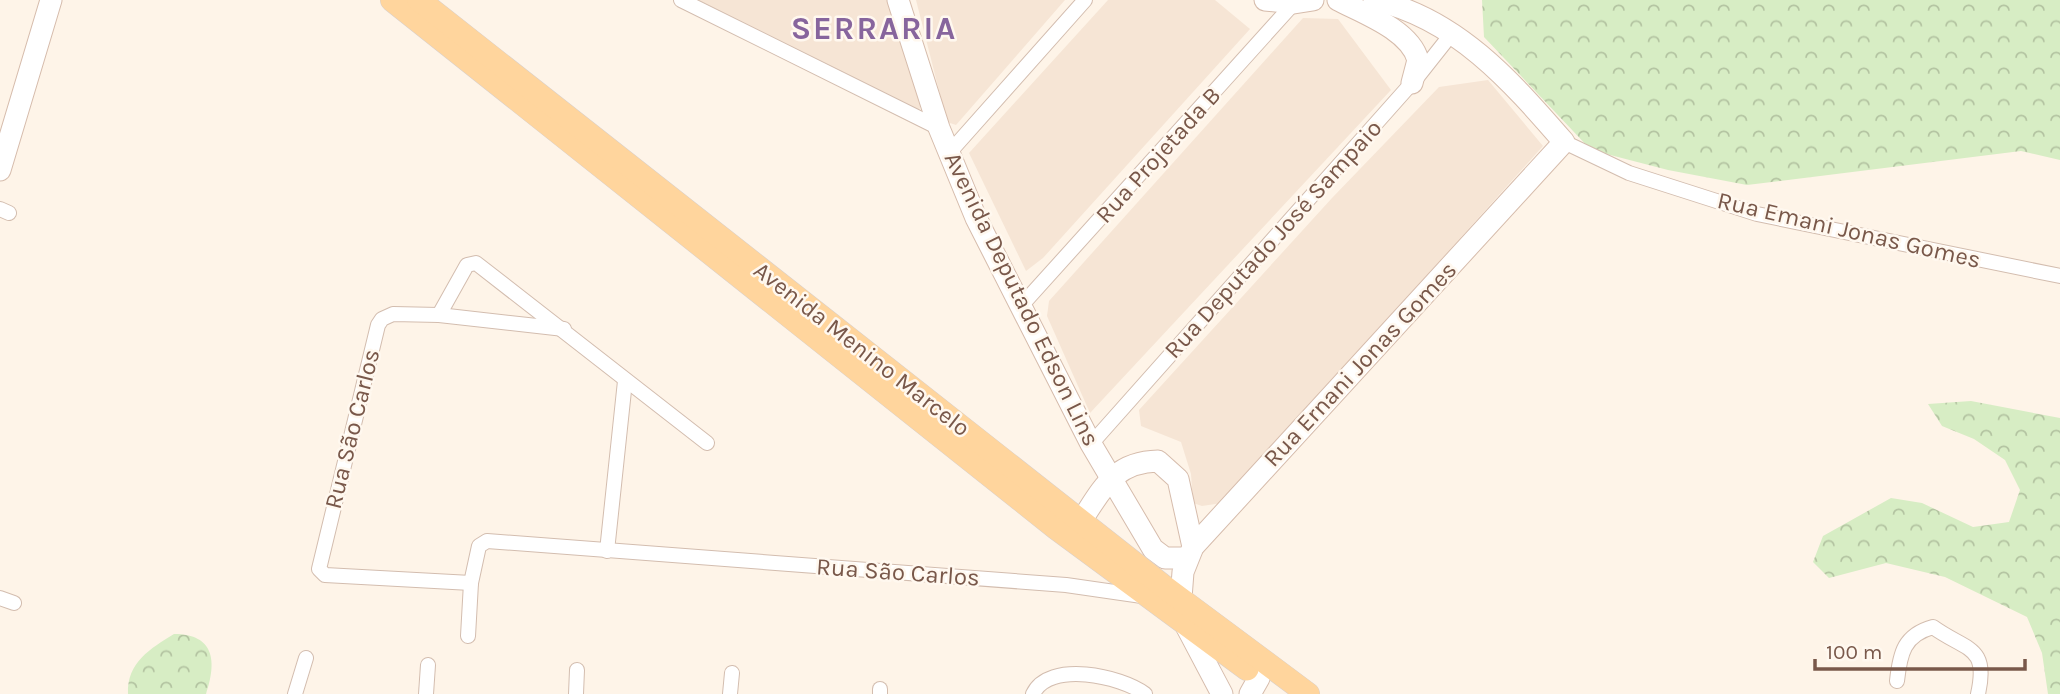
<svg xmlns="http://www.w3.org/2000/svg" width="2060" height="694" font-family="Karla,sans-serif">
	<defs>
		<pattern id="forest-crowns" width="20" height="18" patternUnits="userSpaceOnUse" patternTransform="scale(1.75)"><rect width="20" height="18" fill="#d7edc4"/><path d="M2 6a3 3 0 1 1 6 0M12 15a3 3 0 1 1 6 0" fill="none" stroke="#b3c3a1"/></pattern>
	</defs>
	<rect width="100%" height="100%" fill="#fef4e8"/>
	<g fill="#f6e5d5">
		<polygon points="696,0 891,0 923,97 919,111"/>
		<polygon points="916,0 1065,0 956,125 947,122"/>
		<polygon points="1108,0 1215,0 1250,29 1043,258 1026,271 969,153"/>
		<polygon points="1303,18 1338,19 1391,90 1090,413 1047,316 1049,301"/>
		<polygon points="1488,80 1543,146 1222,503 1202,506 1193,503 1191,474 1181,442 1141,426 1139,410 1332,198 1439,87"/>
	</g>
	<g fill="url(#forest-crowns)">
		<polygon points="1482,0 2060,0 2060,160 2021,151 1747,185 1668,170 1591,150 1484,37"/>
		<polygon points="1971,401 2060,418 2060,694 2048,694 2042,653 2027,617 1945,577 1886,563 1829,578 1813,562 1823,536 1891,498 1922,503 1973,527 2009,522 2020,490 2005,460 1974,439 1942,426 1928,404"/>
		<path d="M174 634C215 634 217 662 206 694H128C127 662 150 649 174 634Z"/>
	</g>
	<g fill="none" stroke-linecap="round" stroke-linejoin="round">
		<defs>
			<g id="street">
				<polyline points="681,0 939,128"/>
				<polyline points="1564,142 1629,173 1757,214 2060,276"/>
				<polyline points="949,153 1085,0"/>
				<polyline points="0,209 9,213"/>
				<polyline points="1021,306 1294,3"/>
				<polyline points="439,315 467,265 476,263 707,443"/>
				<polyline points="1091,444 1419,75 1453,32"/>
				<polyline points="607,551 625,381"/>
				<polyline points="471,583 325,575 319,569 378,325 382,319 393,314 439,315 564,329"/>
				<polyline points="0,598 14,603"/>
				<polyline points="468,636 471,583 479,546 487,541 1066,585 1142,596"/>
				<path d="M1897 681C1900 653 1904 635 1933 627 1966 651 1989 645 1978 694"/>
				<polyline points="295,694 306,658"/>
				<polyline points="426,694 428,665"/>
				<polyline points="576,694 577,670"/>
				<polyline points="730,694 732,673"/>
				<polyline points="880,694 880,689"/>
				<path d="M1033 694C1049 660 1121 676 1145 694"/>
			</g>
			<g id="secondary">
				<polyline points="898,0 939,128 976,218 1091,444 1153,549 1165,558 1187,558"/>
				<polyline points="1265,0 1294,3 1313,0"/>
				<path d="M1338 0C1363 13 1410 30 1418 60L1412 83"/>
				<polyline points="0,170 51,0"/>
				<path d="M1071 535C1099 499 1107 462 1158 461L1178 479 1193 547"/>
				<path d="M1181 598 1183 572 1193 547 1564 142C1511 81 1456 18 1374 0"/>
				<polyline points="1184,622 1222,694"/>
				<polyline points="1250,694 1259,678 1262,662"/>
			</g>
			<g id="primary">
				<polyline points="392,0 1056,528 1247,669"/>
				<polyline points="419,0 1167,589 1308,694"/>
			</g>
		</defs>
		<use href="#street" stroke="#d3bdaf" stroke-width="16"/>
		<use href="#secondary" stroke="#d6bcac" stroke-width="23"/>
		<use href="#primary" stroke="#d9d0cc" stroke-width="24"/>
		<use href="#street" stroke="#fff" stroke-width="14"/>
		<use href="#secondary" stroke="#fff" stroke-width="21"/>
		<use href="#primary" stroke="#ffd59d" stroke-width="23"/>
	</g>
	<g text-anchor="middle" stroke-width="5" stroke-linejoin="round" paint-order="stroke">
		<g font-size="24" fill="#79584a" stroke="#fff8ef">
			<text transform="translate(1158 155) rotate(-48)" y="8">Rua Projetada B</text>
			<text transform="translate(1849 230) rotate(13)" y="8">Rua Emani Jonas Gomes</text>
			<text transform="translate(1273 239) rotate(-48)" y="8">Rua Deputado José Sampaio</text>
			<text transform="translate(1022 299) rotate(64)" y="8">Avenida Deputado Edson Lins</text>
			<text transform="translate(862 349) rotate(38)" y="8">Avenida Menino Marcelo</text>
			<text transform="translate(1360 364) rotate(-47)" y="8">Rua Ernani Jonas Gomes</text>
			<text transform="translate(352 429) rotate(-76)" y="8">Rua São Carlos</text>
			<text transform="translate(898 572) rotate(4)" y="8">Rua São Carlos</text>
		</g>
		<g font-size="32" font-weight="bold" letter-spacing="2" fill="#87659d" stroke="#fff8ef">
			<text x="874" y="39">SERRARIA</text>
		</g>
	</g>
	<path d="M1815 659v10h210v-10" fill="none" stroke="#79584a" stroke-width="3.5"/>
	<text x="1826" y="659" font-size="21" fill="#79584a" stroke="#fff8ef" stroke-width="5" paint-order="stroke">100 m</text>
</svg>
